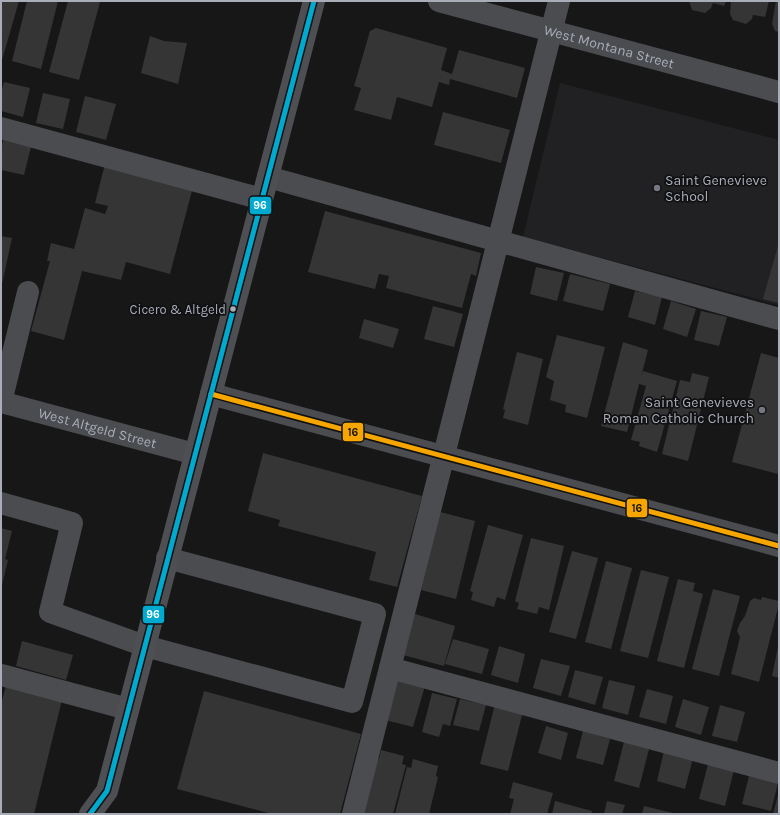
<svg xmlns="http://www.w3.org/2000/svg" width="780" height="815" font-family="Karla,sans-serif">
	<rect width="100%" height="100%" fill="#171717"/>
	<polygon fill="#212123" points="560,83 779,140 779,305 523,237"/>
	<g fill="#353536">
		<polygon points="1,1 19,1 2,60 1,60"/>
		<polygon points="27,1 58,1 41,69 12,61"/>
		<polygon points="68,1 100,2 79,80 49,72"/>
		<polygon points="689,1 726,1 724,6 713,3 711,8 705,13 692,10"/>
		<polygon points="731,1 769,1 765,17 753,15 752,19 746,24 733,20 730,14"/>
		<polygon points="776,1 779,1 779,32 775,31 772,24"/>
		<polygon points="376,28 447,48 441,70 452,74 459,50 525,68 517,98 450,79 449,85 439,82 432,107 397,97 391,120 354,110 361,88 354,86 370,31"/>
		<polygon points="150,36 164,41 187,43 178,84 141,73"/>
		<polygon points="4,82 30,88 23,117 1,111 1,92"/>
		<polygon points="43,93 70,99 63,129 36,123"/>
		<polygon points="85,96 116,104 106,140 76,132"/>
		<polygon points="443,112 510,130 501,163 434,145"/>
		<polygon points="3,140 31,147 24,175 1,170 1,150"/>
		<polygon points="105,164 193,187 170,274 126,262 121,280 82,271 64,340 31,331 50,261 47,261 51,243 74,249 85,208 105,214 108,206 95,203"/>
		<polygon points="325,211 481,253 476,276 471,274 462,308 386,288 389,276 379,274 375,289 308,272"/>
		<polygon points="1,236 12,238 2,284 1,284"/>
		<polygon points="779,242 779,303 763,299"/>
		<polygon points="536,267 564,273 557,301 530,294"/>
		<polygon points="570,274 610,284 603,311 563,301"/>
		<polygon points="635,291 662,297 655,325 628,317"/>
		<polygon points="671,301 696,309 687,337 663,329"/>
		<polygon points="433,306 463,314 454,347 424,339"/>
		<polygon points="701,311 727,317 719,346 694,340"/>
		<polygon points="364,319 399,329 393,348 359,338"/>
		<polygon points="557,335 605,347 587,418 565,412 566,405 550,400 554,381 546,377"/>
		<polygon points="623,342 648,350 641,377 643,371 677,381 657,452 639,446 640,442 631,440 646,386 639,384 627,432 601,426"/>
		<polygon points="517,352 543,359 528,425 503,418 505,410 503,409"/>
		<polygon points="761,353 779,358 778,474 732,462"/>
		<polygon points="692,373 709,377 688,461 662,454 680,380 690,382"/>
		<polygon points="263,453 422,496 397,587 369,580 376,552 278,526 280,520 248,511"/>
		<polygon points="440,512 475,521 456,599 421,590"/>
		<polygon points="488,525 523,535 505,600 497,597 494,607 471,600 473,592 470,591"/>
		<polygon points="1,528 12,531 5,559 8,560 2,585"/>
		<polygon points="531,538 564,546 549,610 539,607 537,614 517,609 519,603 515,601"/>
		<polygon points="572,551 598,558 576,639 549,632"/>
		<polygon points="606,561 632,568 611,649 585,642"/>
		<polygon points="641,570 669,577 648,658 620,651"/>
		<polygon points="678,579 695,583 693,591 703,594 684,668 657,661"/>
		<polygon points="713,589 740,596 719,676 692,669"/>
		<polygon points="762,597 779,601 779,604 759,682 731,674 740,637 737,631 740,623 745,616 750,601 754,598 761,600"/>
		<polygon points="415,614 455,626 444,666 403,655"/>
		<polygon points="453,639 489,649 482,674 445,664"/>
		<polygon points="22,641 73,655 66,680 16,666"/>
		<polygon points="779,642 779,678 772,676"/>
		<polygon points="499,646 525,654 518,683 491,675"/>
		<polygon points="541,659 570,666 561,696 533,688"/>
		<polygon points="575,670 603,677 595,705 568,697"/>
		<polygon points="396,679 425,686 413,727 385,720"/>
		<polygon points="609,680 635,686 628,715 602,708"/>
		<polygon points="6,686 62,700 34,814 1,814 1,704"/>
		<polygon points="647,689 673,696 666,724 639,717"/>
		<polygon points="204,691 361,734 340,814 272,814 177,789"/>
		<polygon points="432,693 457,699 450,726 443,724 439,737 422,732"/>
		<polygon points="460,699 486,705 479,731 453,725"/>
		<polygon points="683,699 709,707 701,735 675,727"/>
		<polygon points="495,704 523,711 508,771 480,764"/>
		<polygon points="720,705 745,712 737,742 712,736"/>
		<polygon points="546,726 568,733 561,760 538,753"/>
		<polygon points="583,731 610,739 603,765 576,758"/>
		<polygon points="624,742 649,749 639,788 614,781"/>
		<polygon points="381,750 404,756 402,764 406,765 393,814 359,814 374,758 379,759"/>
		<polygon points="664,751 693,758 685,789 657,781"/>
		<polygon points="413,759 438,766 436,776 438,777 429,814 395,814 407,767 411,768"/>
		<polygon points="708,764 734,770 725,806 699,799"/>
		<polygon points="749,776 778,783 771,811 742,804"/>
		<polygon points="513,782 553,793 547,814 510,814 514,799 509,798"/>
		<polygon points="778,795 779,814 773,814"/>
		<polygon points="555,801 592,811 591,814 552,814"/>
		<polygon points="607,801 625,805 622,814 604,814"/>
		<polygon points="644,806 673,813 673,814 642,814"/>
	</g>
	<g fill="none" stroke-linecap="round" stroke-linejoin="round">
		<g stroke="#4b4c50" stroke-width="22">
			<path id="s1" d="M439 1 779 92"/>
			<polyline points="1,128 262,199"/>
			<polyline points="268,177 779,319"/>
			<polyline points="211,394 779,546"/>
			<path id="s2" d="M1 402 195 454"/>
			<polyline points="1,402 28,292"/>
			<polyline points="1,503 72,523 50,612 145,646 352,702 375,614 167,558"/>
			<polyline points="390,668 779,773"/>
			<polyline points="1,675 128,709"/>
			<polyline points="353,814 559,1"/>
		</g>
		<polyline stroke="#4d4f52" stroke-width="22" points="90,814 107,791 314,1"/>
		<defs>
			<polyline id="bus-1" points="211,394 779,546"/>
			<polyline id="bus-2" points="90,814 107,791 314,1"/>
		</defs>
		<use href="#bus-1" stroke="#111113" stroke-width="8"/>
		<use href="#bus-2" stroke="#111113" stroke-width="8"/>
		<use href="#bus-1" stroke="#f7a600" stroke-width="5"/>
		<use href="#bus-2" stroke="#00a9ce" stroke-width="5"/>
	</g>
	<g fill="#757880" stroke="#111113" stroke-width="1.5">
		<circle cx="657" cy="188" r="4"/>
		<circle cx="762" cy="410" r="4"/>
	</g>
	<circle fill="#a8adb8" stroke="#111113" stroke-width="1.5" cx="233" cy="309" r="3.5"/>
	<g text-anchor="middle" stroke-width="3.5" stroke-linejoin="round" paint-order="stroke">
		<g font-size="13" fill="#a8adb8" stroke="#111113" text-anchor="end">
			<text x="226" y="314">Cicero &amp; Altgeld</text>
		</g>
		<g font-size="14" fill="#a8adb8" stroke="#111113">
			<text dy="5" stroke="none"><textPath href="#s1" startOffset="176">West Montana Street</textPath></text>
			<text dy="5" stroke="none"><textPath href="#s2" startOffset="100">West Altgeld Street</textPath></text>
		</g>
		<g font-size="14" fill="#a8adb8" stroke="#111113" text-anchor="start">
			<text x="665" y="185">Saint Genevieve<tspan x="665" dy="16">School</tspan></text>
			<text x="754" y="407" text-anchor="end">Saint Genevieves<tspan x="754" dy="16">Roman Catholic Church</tspan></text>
		</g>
	</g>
	<g stroke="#111113" stroke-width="1.5">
		<rect x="249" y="196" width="23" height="19" rx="4" fill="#00a9ce"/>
		<rect x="342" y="422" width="22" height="20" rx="4" fill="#f7a600"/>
		<rect x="626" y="498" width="22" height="20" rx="4" fill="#f7a600"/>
		<rect x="142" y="605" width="23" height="19" rx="4" fill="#00a9ce"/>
	</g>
	<g font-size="11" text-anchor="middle" font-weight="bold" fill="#fff">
		<text x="260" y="209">96</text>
		<text x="153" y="618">96</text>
	</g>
	<g font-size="11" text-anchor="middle" font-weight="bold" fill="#111">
		<text x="353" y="436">16</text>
		<text x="637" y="512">16</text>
	</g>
	<rect width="780" height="815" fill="none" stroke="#a8adb8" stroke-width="4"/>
</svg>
